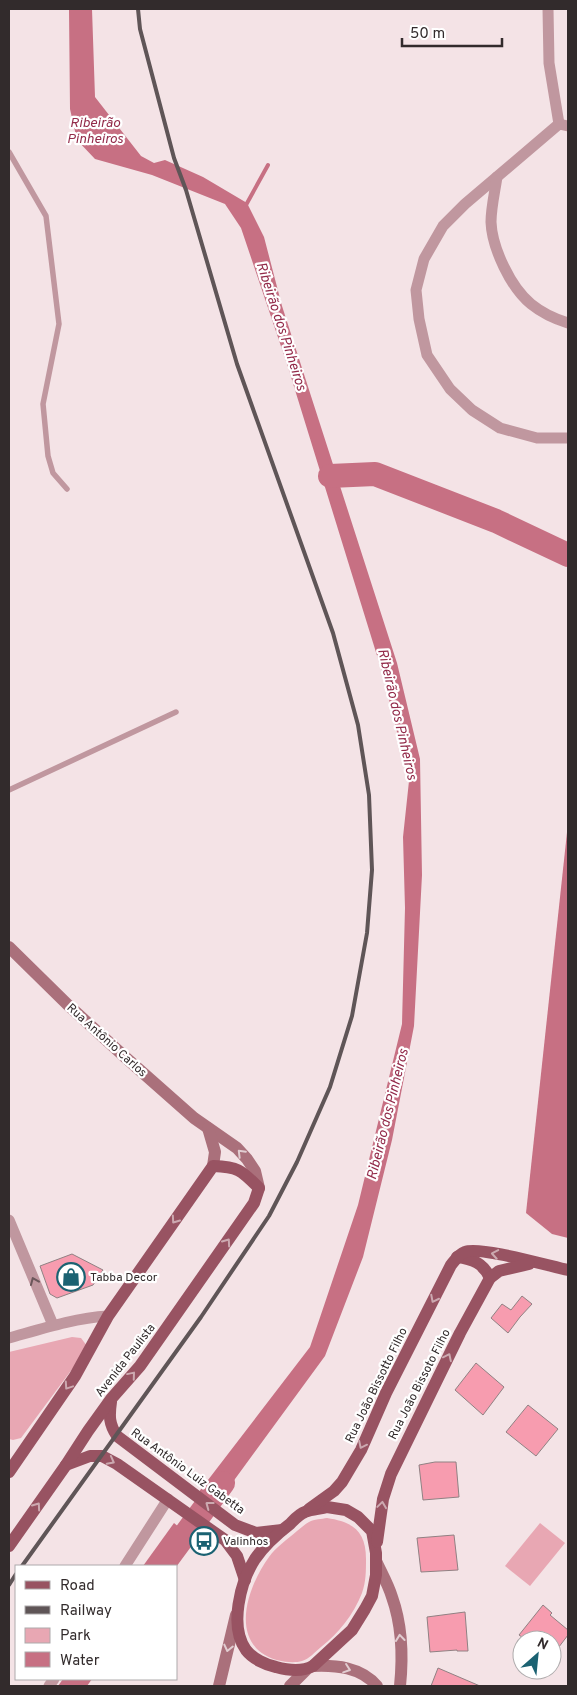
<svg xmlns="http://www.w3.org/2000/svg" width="577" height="1695" font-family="Overpass,sans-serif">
	<rect width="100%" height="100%" fill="#f4e3e6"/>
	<g fill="#e8a7b3">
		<polygon points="72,1337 81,1338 87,1346 84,1353 21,1438 13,1440 9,1439 9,1352"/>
		<path d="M327 1518C353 1522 366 1531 366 1559 366 1571 366 1582 362 1593 354 1614 338 1634 321 1647 315 1652 309 1659 302 1661 292 1664 274 1661 265 1655 230 1634 250 1583 269 1557 276 1547 288 1539 297 1531 301 1528 305 1524 309 1522 314 1519 322 1519 327 1518Z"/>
		<polygon points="540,1523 565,1543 530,1586 505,1566"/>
	</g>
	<g fill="#c77083">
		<polygon points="69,9 92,9 95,97 141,156 154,163 165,160 203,177 247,203 264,237 282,306 397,663 420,759 422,875 414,1026 392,1140 363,1257 325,1356 216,1505 198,1493 310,1347 358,1205 402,1024 405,908 403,837 409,781 383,675 287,364 241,228 225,204 152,175 95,159 77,140 70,109"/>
		<polygon points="568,823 568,1238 552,1234 526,1213"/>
		<polygon points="174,1523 192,1538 172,1566 143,1566"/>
		<polygon points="63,1679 92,1679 87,1686 58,1686"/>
	</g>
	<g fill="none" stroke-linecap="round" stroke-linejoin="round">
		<polyline stroke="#c77083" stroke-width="4" points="246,205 268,165"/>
		<g stroke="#c77083" stroke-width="24">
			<polyline points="330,476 375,474 496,521 568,555"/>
			<polyline points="162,1566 223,1483"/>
		</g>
	</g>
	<g fill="#f79caf" stroke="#908183">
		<polygon points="72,1254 103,1270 93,1285 57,1298 50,1294 40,1266"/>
		<polygon points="522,1296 532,1304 520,1317 508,1333 491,1318 502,1304 511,1310"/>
		<polygon points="476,1363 504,1387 483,1415 455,1390"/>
		<polygon points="528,1405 558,1429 536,1456 506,1432"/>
		<polygon points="435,1462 456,1462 459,1497 423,1500 419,1465"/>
		<polygon points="454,1535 458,1570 421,1572 417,1538"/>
		<polygon points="543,1605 552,1613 550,1615 568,1630 568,1635 552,1656 552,1640 526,1640 519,1635"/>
		<polygon points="465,1612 468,1651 457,1651 457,1650 430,1652 427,1617"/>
		<polygon points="438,1668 480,1686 431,1686"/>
	</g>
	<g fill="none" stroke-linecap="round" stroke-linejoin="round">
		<g stroke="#c0979f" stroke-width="5.5">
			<polyline points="9,152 46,216 59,324 43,404 48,456 53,473 67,489"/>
			<polyline points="9,790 176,712"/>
		</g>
		<g stroke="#c0979f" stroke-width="11">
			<polyline points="548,9 549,63 559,124"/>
			<polyline points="568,126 559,124 465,204 443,226 424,259 416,290 419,319 427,355 450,389 472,410 500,428 537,438 568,438"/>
			<path d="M497 177C495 191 491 208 491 222 492 248 511 288 531 304 542 313 555 319 568 323"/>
			<polyline points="9,1220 53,1325"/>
			<path d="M9 1338C41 1329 74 1318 108 1316"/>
			<polyline points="125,1566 168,1499"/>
			<polyline points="49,1686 54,1679"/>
		</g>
		<g stroke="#aa707b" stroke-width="12">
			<polyline points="9,947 68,1005 125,1057 194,1118 237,1148 247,1159 255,1171 259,1188"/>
			<polyline points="208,1128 215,1152 213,1166"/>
			<path d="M376 1561C381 1572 388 1584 392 1597 402 1625 403 1657 400 1686"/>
			<path d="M313 1666C336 1665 361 1667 377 1686"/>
			<polyline points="219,1686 236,1615"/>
			<polyline points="290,1686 306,1670"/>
		</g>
		<g stroke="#985362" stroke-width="12">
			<path d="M457 1257C473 1259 483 1263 490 1278"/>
			<path d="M111 1402C109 1416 109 1424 117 1436L235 1525 256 1533 282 1530"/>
			<polyline points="66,1465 90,1456 102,1456 117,1464 225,1540 237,1556 245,1580"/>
			<path d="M9 1472 75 1376 108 1316 213 1166C239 1167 241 1170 259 1188L254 1203 140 1366 111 1399 88 1431 66 1465 9 1546"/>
			<path d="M327 1507 346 1510 358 1517 372 1531 376 1553V1575L372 1596 365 1609 352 1630 313 1666C302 1672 287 1670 276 1667 266 1665 253 1659 246 1650 229 1627 240 1582 255 1559 264 1546 277 1534 290 1524 294 1520 299 1514 305 1512 311 1509 320 1509 327 1507Z"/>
			<path d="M309 1509 334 1491 342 1482 361 1450 386 1393 451 1265C455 1260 459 1254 465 1252 480 1246 549 1266 568 1270"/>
			<polyline points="377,1542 383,1499 391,1474 460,1333 490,1278 499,1271 529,1264"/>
		</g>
		<g stroke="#5f5557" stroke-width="4">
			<polyline points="22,1566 201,1317 269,1216 297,1162 330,1087 352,1016 367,933 372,870 369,795 358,725 333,633 237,364 186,190 174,158 140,29 138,9"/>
			<polyline points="9,1585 16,1574"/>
		</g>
	</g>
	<defs><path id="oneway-chevron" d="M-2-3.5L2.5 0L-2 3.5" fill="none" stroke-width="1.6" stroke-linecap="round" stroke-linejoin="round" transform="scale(1.25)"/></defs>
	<g stroke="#e1cdd1">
		<use href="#oneway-chevron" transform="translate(241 1153) rotate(-135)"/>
		<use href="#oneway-chevron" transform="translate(400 1638) rotate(-96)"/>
		<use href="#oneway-chevron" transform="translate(228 1648) rotate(103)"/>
		<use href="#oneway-chevron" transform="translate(347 1669) rotate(19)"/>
	</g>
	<g stroke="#cca9b0">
		<use href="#oneway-chevron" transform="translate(175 1220) rotate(125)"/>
		<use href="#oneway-chevron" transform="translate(227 1242) rotate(-55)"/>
		<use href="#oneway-chevron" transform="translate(495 1254) rotate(-170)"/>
		<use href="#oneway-chevron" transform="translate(434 1299) rotate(117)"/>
		<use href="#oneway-chevron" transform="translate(448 1357) rotate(-64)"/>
		<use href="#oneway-chevron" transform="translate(132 1375) rotate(-50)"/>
		<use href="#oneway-chevron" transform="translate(68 1386) rotate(124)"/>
		<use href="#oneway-chevron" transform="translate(362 1445) rotate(116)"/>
		<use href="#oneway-chevron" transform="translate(111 1461) rotate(28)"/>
		<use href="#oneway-chevron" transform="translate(209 1505) rotate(-143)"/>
		<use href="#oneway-chevron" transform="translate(382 1505) rotate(-82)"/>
		<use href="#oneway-chevron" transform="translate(37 1506) rotate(-55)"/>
	</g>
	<use stroke="#6b565a" href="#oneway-chevron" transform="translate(34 1281) rotate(-113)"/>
	<defs>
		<symbol id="shop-ring" viewBox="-11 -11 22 22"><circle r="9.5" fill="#fff" stroke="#1b6272" stroke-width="1.5"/><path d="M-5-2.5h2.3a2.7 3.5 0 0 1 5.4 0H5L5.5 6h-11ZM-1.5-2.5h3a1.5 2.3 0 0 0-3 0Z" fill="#1b6272"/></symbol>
		<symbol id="bus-ring" viewBox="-11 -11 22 22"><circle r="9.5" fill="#fff" stroke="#1b6272" stroke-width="1.5"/><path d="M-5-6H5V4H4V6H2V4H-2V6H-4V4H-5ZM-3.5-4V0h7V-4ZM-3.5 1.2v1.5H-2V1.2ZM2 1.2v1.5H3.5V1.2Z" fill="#1b6272"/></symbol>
	</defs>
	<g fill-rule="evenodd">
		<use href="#shop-ring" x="55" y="1261" width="32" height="32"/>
		<use href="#bus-ring" x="188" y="1525" width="32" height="32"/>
	</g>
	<g text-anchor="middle" stroke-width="4.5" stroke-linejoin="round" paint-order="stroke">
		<g font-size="12" fill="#322b2c" stroke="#fff">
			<text transform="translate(107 1040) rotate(42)" y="4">Rua Antônio Carlos</text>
			<text transform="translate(125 1360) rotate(-52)" y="4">Avenida Paulista</text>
			<text transform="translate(419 1384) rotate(-63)" y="4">Rua João Bissoto Filho</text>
			<text transform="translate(376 1385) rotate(-64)" y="4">Rua João Bissotto Filho</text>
			<text transform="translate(188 1471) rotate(36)" y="4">Rua Antônio Luiz Gabetta</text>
		</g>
		<g font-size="12" fill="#322b2c" stroke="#fff" text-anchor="start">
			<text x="90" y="1281">Tabba Decor</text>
			<text x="223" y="1545">Valinhos</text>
		</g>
		<g font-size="14" font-style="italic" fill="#932b4a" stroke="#fff">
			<text x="95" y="127">Ribeirão<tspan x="95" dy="16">Pinheiros</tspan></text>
			<text transform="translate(282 326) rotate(72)" y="5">Ribeirão dos Pinheiros</text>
			<text transform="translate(398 714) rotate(77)" y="5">Ribeirão dos Pinheiros</text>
			<text transform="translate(387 1114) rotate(-76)" y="5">Ribeirão dos Pinheiros</text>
		</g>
	</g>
	<rect width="577" height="1695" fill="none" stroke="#322b2c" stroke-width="20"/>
	<rect x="15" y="1565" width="162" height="115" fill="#ffffff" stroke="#adaaab"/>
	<rect x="25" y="1581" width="25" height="8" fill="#985362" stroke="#adaaab"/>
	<text x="60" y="1590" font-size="15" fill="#322b2c">Road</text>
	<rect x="25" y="1606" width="25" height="8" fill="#5f5557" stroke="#adaaab"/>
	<text x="60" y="1615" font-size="15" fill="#322b2c">Railway</text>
	<rect x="25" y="1628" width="25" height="15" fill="#e8a7b3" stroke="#adaaab"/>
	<text x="60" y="1640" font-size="15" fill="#322b2c">Park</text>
	<rect x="25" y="1652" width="25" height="15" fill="#c77083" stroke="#adaaab"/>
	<text x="60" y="1665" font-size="15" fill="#322b2c">Water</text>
	<g transform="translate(537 1655) rotate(27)"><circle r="24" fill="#ffffff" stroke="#adaaab"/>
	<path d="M0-4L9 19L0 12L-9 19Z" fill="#1b6272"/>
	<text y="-8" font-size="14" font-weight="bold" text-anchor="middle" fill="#322b2c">N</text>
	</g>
	<path d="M402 38v8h100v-8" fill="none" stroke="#322b2c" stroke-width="2.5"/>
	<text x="410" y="38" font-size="15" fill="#322b2c" stroke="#ffffff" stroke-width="4" paint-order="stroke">50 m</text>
</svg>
